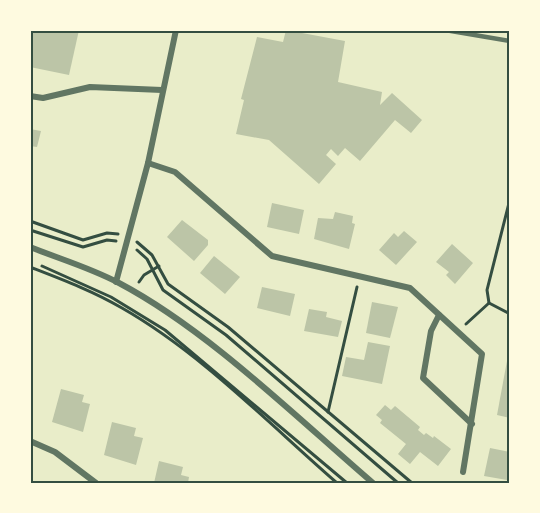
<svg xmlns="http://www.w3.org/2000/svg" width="540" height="513" font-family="'Fira Sans Condensed',sans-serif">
	<rect width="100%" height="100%" fill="#e9edc9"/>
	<g fill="#bcc5a7">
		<polygon points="30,30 79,30 69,75 30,67"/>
		<polygon points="286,30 345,41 338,82 382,92 380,105 392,93 422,120 411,133 395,120 360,161 345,148 338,156 331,149 326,155 336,164 319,184 269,140 236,134 244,100 241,99 257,37 283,42"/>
		<polygon points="30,129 41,131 37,147 30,146"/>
		<polygon points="272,203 304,210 299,234 267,227"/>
		<polygon points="335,212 353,216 352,223 355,224 349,249 314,239 318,218 333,219"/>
		<polygon points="182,220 208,240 208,245 194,261 167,237"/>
		<polygon points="404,231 417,242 396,265 379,250 394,233 398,237"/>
		<polygon points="452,244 473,263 455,284 446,275 449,272 436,262"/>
		<polygon points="214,256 240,277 225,294 200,273"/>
		<polygon points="262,287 295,294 290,316 257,308"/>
		<polygon points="372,302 398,307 390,338 366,333"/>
		<polygon points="309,309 327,312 326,317 342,321 338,337 304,331"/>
		<polygon points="368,342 390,346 382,384 342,376 346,357 364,360"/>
		<polygon points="509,350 510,350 510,418 497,415"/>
		<polygon points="61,389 84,395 82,402 90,404 83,432 52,422"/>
		<polygon points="385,405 391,410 395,406 420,427 418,430 424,435 426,433 433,438 434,436 451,449 438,466 420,452 410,464 398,454 406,444 380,423 382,420 376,415"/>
		<polygon points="112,422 136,428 134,436 143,438 136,465 104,455"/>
		<polygon points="490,448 510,452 507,480 484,476"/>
		<polygon points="159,461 183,467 181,475 189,477 188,483 154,483"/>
	</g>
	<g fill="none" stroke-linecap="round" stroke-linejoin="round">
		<g stroke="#344e41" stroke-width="3">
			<polyline points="510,199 487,290 489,303 510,314"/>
			<polyline points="30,221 83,240 107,233 118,234"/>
			<polyline points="30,230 83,247 107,240 116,241"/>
			<polyline points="137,242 152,255 168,284 228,327 412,483"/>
			<polyline points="137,250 147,259 163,290 226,335 398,483"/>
			<polyline points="42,266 111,297 165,330 347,483"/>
			<path d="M30 267C61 279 93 291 122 308 201 353 268 423 337 483"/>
			<polyline points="139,282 144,275 159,266"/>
			<polyline points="466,324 489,303"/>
			<polyline points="328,412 357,287"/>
		</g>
		<polyline stroke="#617663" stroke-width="4.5" points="445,30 510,41"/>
		<g stroke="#617663" stroke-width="6">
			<polyline points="30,96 43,98 90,87 162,90"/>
			<polyline points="148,163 175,172 272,256 410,288 482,354 463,472"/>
			<path d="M30 247C60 259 91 268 119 283 208 330 296 417 373 483"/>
			<polyline points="116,282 148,163 176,30"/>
			<polyline points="439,315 431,331 423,378 472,424"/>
			<polyline points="30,441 55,452 96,483"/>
		</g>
	</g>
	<rect width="540" height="513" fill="none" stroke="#fefae0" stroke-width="63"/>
	<rect x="32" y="32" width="476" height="450" fill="none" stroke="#344e41" stroke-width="2"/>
</svg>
